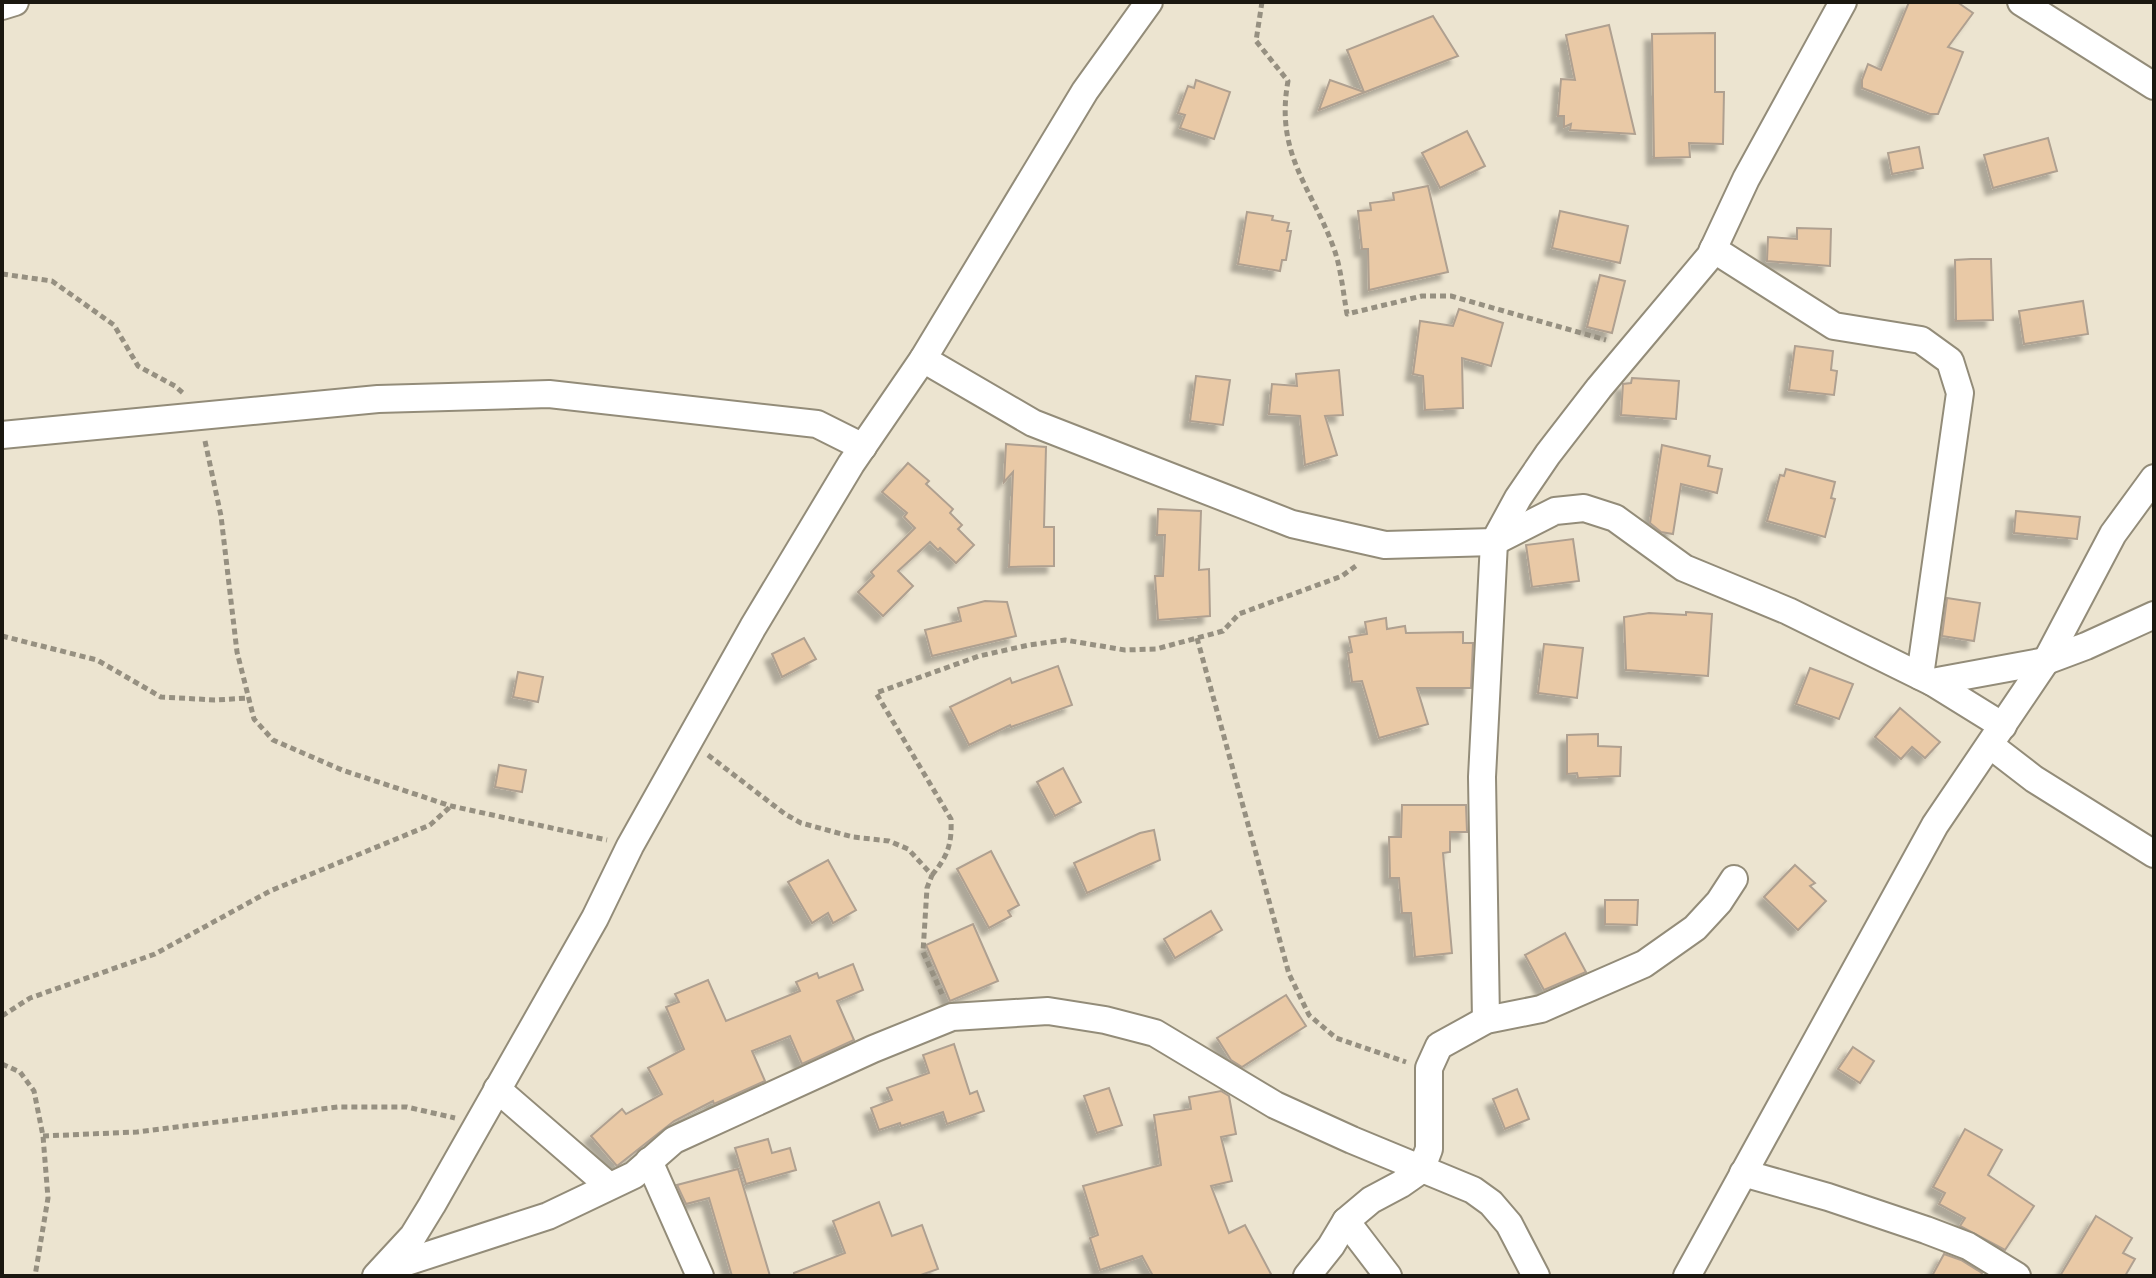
<svg xmlns="http://www.w3.org/2000/svg" width="2156" height="1278" font-family="'Source Serif 4',serif">
	<defs>
		<filter id="shadow"><feDropShadow dx="-7" dy="7" stdDeviation="2" flood-color="#0004"/></filter>
	</defs>
	<rect width="100%" height="100%" fill="#ece4d0"/>
	<g fill="#e9c9a6" stroke="#afa090" stroke-width="2" filter="url(#shadow)">
		<polygon points="1909,2 1957,2 1973,13 1948,47 1963,52 1938,114 1930,114 1862,88 1862,80 1868,64 1881,70"/>
		<polygon points="1433,16 1458,56 1319,110 1330,80 1364,92 1347,50"/>
		<polygon points="1609,25 1635,134 1570,130 1571,124 1564,127 1564,116 1558,116 1561,79 1575,80 1566,35"/>
		<polygon points="1715,33 1715,92 1724,92 1723,144 1689,143 1690,157 1654,158 1652,34"/>
		<polygon points="1196,80 1230,92 1214,139 1180,128 1185,115 1178,113 1188,86 1194,88"/>
		<polygon points="1467,131 1485,166 1440,188 1422,153"/>
		<polygon points="2048,138 2057,171 1993,188 1984,155"/>
		<polygon points="1919,147 1923,168 1892,174 1888,153"/>
		<polygon points="1428,186 1448,272 1369,290 1368,249 1362,249 1358,211 1371,210 1370,203 1394,200 1393,193"/>
		<polygon points="1560,211 1628,226 1620,263 1552,248"/>
		<polygon points="1247,212 1273,216 1272,220 1289,223 1287,231 1291,231 1286,260 1282,260 1280,271 1238,264"/>
		<polygon points="1797,228 1831,229 1830,266 1767,261 1768,237 1797,239"/>
		<polygon points="1971,259 1991,259 1993,320 1956,321 1955,260"/>
		<polygon points="1600,275 1625,281 1612,333 1587,327"/>
		<polygon points="2083,301 2088,334 2024,344 2019,311"/>
		<polygon points="1459,309 1503,323 1491,366 1462,358 1463,408 1425,410 1423,376 1413,374 1420,321 1453,326"/>
		<polygon points="1795,346 1833,351 1831,370 1837,371 1834,395 1789,390"/>
		<polygon points="1339,370 1343,415 1325,416 1337,455 1305,465 1300,416 1269,414 1272,384 1297,386 1296,374"/>
		<polygon points="1196,376 1230,380 1223,425 1190,421"/>
		<polygon points="1632,378 1679,381 1676,419 1621,415 1623,384 1631,383"/>
		<polygon points="1006,444 1046,447 1044,527 1054,527 1054,566 1009,567 1013,472 1004,482"/>
		<polygon points="1662,445 1710,456 1708,466 1722,469 1717,493 1681,484 1673,534 1661,532 1650,523"/>
		<polygon points="908,463 929,481 926,484 953,509 950,513 962,525 958,529 974,545 956,563 940,548 938,550 930,542 898,571 913,586 883,616 858,592 874,576 871,572 915,528 904,517 907,513 882,492"/>
		<polygon points="1786,469 1835,482 1831,498 1835,499 1825,537 1767,521 1780,475 1784,476"/>
		<polygon points="1158,509 1201,511 1199,570 1209,569 1210,616 1158,620 1155,576 1163,576 1165,535 1157,535"/>
		<polygon points="2016,511 2080,517 2077,539 2014,533"/>
		<polygon points="1573,539 1579,581 1532,587 1526,545"/>
		<polygon points="1947,598 1980,603 1974,641 1942,636"/>
		<polygon points="985,601 1007,602 1016,636 932,656 925,630 961,621 958,608"/>
		<polygon points="1686,612 1712,614 1708,676 1626,670 1624,617 1649,613 1686,615"/>
		<polygon points="1386,618 1387,629 1405,626 1406,633 1463,632 1463,643 1473,643 1471,688 1417,688 1428,724 1379,738 1362,681 1352,682 1348,653 1352,652 1349,637 1367,634 1365,622"/>
		<polygon points="804,638 816,659 782,677 772,654"/>
		<polygon points="1544,644 1583,648 1577,698 1538,693"/>
		<polygon points="1058,666 1072,705 1011,727 1010,725 969,745 950,707 1010,678 1012,683"/>
		<polygon points="1810,668 1853,684 1839,719 1796,704"/>
		<polygon points="518,672 543,677 538,702 513,697"/>
		<polygon points="1900,708 1940,742 1925,758 1912,747 1901,759 1875,737"/>
		<polygon points="1598,734 1598,746 1621,747 1620,776 1578,778 1577,773 1567,774 1567,735"/>
		<polygon points="499,765 526,770 522,792 495,787"/>
		<polygon points="1063,768 1081,802 1055,816 1037,782"/>
		<polygon points="1402,805 1466,805 1467,832 1450,832 1450,852 1443,853 1452,953 1415,957 1411,913 1402,913 1399,878 1390,878 1389,837 1401,837"/>
		<polygon points="1154,830 1160,860 1087,893 1074,863 1140,833"/>
		<polygon points="991,851 1019,905 1008,911 1011,916 989,928 957,869"/>
		<polygon points="828,860 856,910 833,923 828,913 812,923 788,882"/>
		<polygon points="1795,865 1815,883 1810,886 1826,901 1798,930 1764,897"/>
		<polygon points="1605,900 1638,900 1637,925 1605,924"/>
		<polygon points="1211,911 1222,930 1175,958 1164,939"/>
		<polygon points="973,924 998,981 950,1001 926,945"/>
		<polygon points="1565,933 1586,972 1544,990 1525,955"/>
		<polygon points="853,964 863,990 837,1001 854,1040 802,1064 790,1036 752,1051 765,1081 714,1104 713,1101 674,1121 617,1166 591,1136 622,1109 626,1114 662,1094 648,1068 684,1049 666,1007 679,1002 675,994 708,980 726,1021 800,991 796,982 817,973 819,978"/>
		<polygon points="1286,995 1306,1026 1242,1067 1231,1060 1217,1038"/>
		<polygon points="954,1044 970,1094 977,1091 984,1111 947,1124 943,1112 901,1126 900,1123 879,1130 871,1108 892,1100 887,1088 929,1073 923,1055"/>
		<polygon points="1853,1047 1874,1061 1860,1083 1838,1069"/>
		<polygon points="1109,1088 1122,1125 1097,1133 1084,1096"/>
		<polygon points="1517,1089 1529,1119 1505,1129 1493,1099"/>
		<polygon points="1221,1091 1229,1096 1236,1134 1221,1137 1232,1181 1211,1186 1229,1233 1245,1225 1272,1276 1153,1276 1142,1256 1100,1270 1090,1238 1098,1235 1083,1186 1161,1165 1154,1115 1191,1109 1189,1097"/>
		<polygon points="1965,1129 2002,1150 1988,1175 2034,1206 2005,1250 1960,1226 1965,1218 1939,1204 1945,1193 1933,1187"/>
		<polygon points="768,1139 772,1153 790,1148 796,1170 746,1184 735,1148"/>
		<polygon points="738,1169 770,1276 732,1276 709,1198 686,1204 677,1185"/>
		<polygon points="879,1202 892,1236 922,1225 938,1269 918,1276 794,1276 794,1273 845,1253 833,1221"/>
		<polygon points="2096,1216 2132,1238 2123,1253 2135,1259 2125,1276 2060,1276"/>
		<polygon points="1944,1254 1961,1260 1982,1273 1980,1276 1932,1276"/>
	</g>
	<g fill="none" stroke-linecap="round" stroke-linejoin="round">
		<defs>
			<g id="minor">
				<polyline points="2021,2 2154,86"/>
				<polyline points="2,6 15,2"/>
				<polyline points="1713,249 1834,326 1921,340 1950,361 1960,393 1920,676"/>
				<polyline points="923,359 1033,423 1292,524 1385,545 1494,542 1555,511 1584,508 1615,518 1684,568 1788,611 1932,682 2046,661 2086,646 2154,615"/>
				<polyline points="2,435 378,399 549,394 817,424 863,447"/>
				<polyline points="1932,682 2003,726"/>
				<polyline points="1990,745 2034,779 2154,854"/>
				<polyline points="1486,1020 1482,777 1494,542 1518,498 1548,454 1599,388 1710,256 1746,179 1843,2"/>
				<polyline points="497,1089 608,1185"/>
				<polyline points="649,1161 700,1276"/>
				<polyline points="1743,1173 1828,1197 1926,1230 1968,1246 2017,1276"/>
				<polyline points="1346,1221 1388,1276"/>
				<polyline points="385,1269 548,1216 634,1175 674,1140 873,1049 952,1017 1048,1011 1105,1020 1155,1033 1275,1105 1352,1140 1473,1190 1491,1203 1509,1224 1536,1276"/>
				<polyline points="376,1276 413,1236 432,1205 595,918 630,846 753,627 851,464 923,359 1085,91 1149,2"/>
				<polyline points="1307,1276 1331,1246 1346,1221 1371,1200 1401,1184 1421,1170 1429,1149 1429,1068 1439,1046 1486,1020 1541,1009 1644,964 1695,928 1719,902 1734,879"/>
				<polyline points="1687,1276 1935,825 2046,661 2113,534 2154,478"/>
			</g>
		</defs>
		<use href="#minor" stroke="#938c79" stroke-width="30"/>
		<g stroke="#969081" stroke-width="5" stroke-dasharray="6 4" stroke-linecap="butt">
			<path d="M1262 2 1256 41 1288 81C1275 153 1310 185 1333 246 1341 267 1343 292 1347 314L1422 296H1451L1606 340"/>
			<polyline points="2,274 52,281 114,325 138,366 175,386 183,393"/>
			<polyline points="205,441 221,516 237,652 254,719 273,740 342,770 451,806 607,840"/>
			<polyline points="2,636 97,660 161,697 215,700 248,698"/>
			<polyline points="1197,638 1289,974 1309,1015 1336,1038 1406,1062"/>
			<polyline points="708,755 785,814 801,823 853,837 889,841 908,849 932,875 927,888 923,952 942,994"/>
			<path d="M932 875C948 856 952 844 951 819L876 693 979 656 1029 645 1065 640 1125 650 1156 649 1197 638 1223 631 1239 614 1342 576 1357 565"/>
			<polyline points="2,1016 30,998 155,954 270,891 430,825 451,806"/>
			<polyline points="2,1064 20,1072 34,1091 43,1136 48,1198 35,1276"/>
			<polyline points="43,1136 137,1132 338,1107 407,1107 455,1118"/>
		</g>
		<use href="#minor" stroke="#fff" stroke-width="26"/>
	</g>
	<rect width="2156" height="1278" fill="none" stroke="#1a1710" stroke-width="8"/>
</svg>
